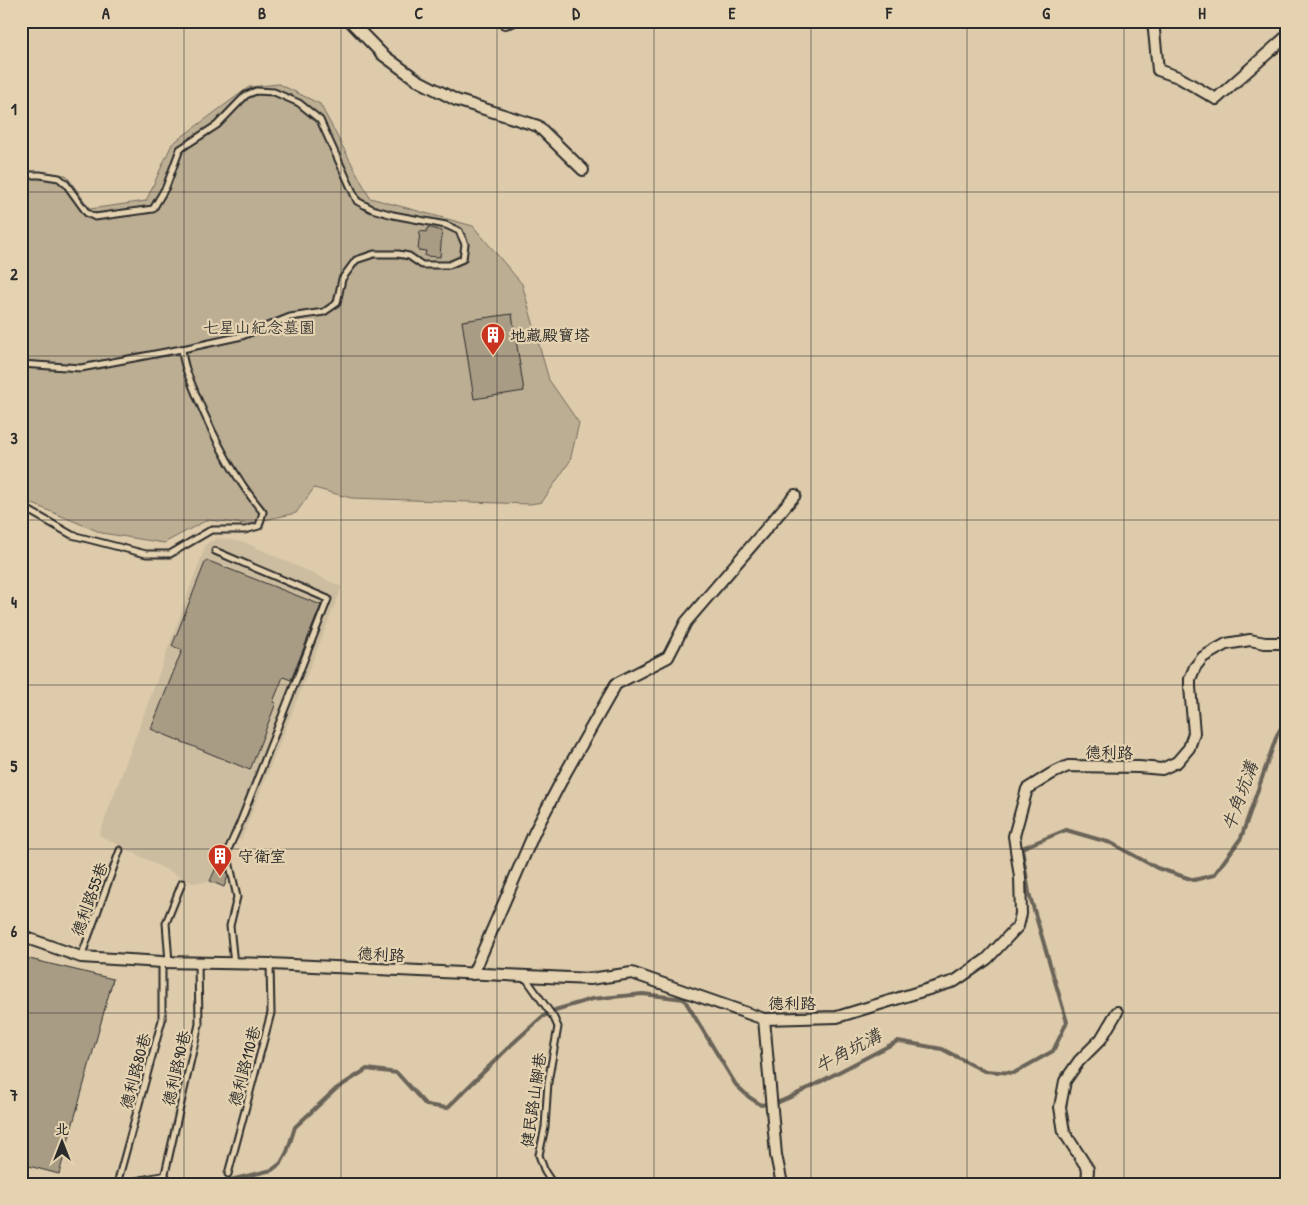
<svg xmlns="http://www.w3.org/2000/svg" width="1308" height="1205" font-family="'Patrick Hand','LXGW WenKai TC',sans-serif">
	<rect width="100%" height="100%" fill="#ddcbab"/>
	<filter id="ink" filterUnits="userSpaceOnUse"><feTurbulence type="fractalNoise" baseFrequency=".02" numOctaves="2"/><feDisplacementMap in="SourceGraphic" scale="10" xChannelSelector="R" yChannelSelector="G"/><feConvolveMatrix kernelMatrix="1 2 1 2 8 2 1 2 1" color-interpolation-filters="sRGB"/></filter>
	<g filter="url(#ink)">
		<polygon fill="#cdbda0" points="217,538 244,542 342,587 241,840 228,835 209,882 192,883 99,835 160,671 206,544"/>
		<polygon fill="#bcae93" stroke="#746c5f" points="279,84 320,104 370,198 473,226 522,284 549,380 579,423 570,461 542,502 530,504 351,498 314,488 296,513 247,524 207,520 164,543 102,533 21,499 21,173 66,175 90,209 146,201 172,144 249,87"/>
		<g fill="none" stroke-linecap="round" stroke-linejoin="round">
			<polyline stroke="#6a6458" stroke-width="4" points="214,1184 272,1170 281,1163 287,1152 295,1127 336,1089 367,1069 397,1073 426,1105 447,1108 511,1045 542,1017 555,1010 592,999 643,994 684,999 736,1085 749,1097 761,1105 779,1102 793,1096 898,1041 942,1049 984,1071 1014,1073 1053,1051 1067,1022 1029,893 1022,848 1066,830 1111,843 1157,868 1194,880 1214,875 1241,838 1277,735 1287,718"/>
		</g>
		<g fill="#a89c85" stroke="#2b2b2b">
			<polygon points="428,227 442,231 440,257 425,256 426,251 418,250 420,231 426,232"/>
			<polygon points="512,314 524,391 474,399 462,321"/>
			<polygon points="206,560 321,605 291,680 283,677 273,702 276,703 250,770 151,729 182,650 172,646"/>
			<polygon points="218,863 226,866 228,876 224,887 210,881"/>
			<polygon points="21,957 113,979 59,1174 21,1164"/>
		</g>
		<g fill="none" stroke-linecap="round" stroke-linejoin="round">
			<defs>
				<g id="service">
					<polyline points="21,175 40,175 59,178 66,184 87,213 95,217 153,209 166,187 180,149 217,125 246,95 256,91 274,92 299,103 320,120 357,201 372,209 393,215 446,225 459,231 465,244 463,259 449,265 422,265 409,256 398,254 374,254 356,260 342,279 337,303 324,312 290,317 242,336 187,348 81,368 21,364"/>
					<path d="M21 506 72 535 146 554H170L211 530H245L259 526 263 512C234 478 214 438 197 397 191 381 183 367 182 349"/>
					<polyline points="215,551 328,599 240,823 227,852 237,897 230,926 234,964"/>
					<polyline points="81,957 120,850"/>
					<polyline points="169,962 166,923 182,883"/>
					<polyline points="525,977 554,1018 558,1027 548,1082 545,1127 539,1155 545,1172 553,1184"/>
					<polyline points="228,1174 271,1013 270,964"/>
					<polyline points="164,1178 199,1024 198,963"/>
					<polyline points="117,1184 162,1020 162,962"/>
				</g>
				<g id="minor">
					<polyline points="350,21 383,55 417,80 456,100 538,126 583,170"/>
					<polyline points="501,21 505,23 512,21"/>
					<polyline points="1153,21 1158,70 1178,77 1216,99 1287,36"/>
					<polyline points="21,936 81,957 162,962 270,964 590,979 632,973 764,1019 837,1017 955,981 987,959 1018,926 1021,914 1020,877 1014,836 1027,789 1051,774 1068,766 1139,767 1162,769 1177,762 1189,748 1194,733 1190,687 1190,679 1195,667 1203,657 1226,644 1250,640 1265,643 1281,643 1287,641"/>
					<polyline points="473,974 535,831 566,772 616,684 668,657 686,622 795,495"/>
					<polyline points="764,1019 776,1155 782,1184"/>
					<polyline points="133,1184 164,1178"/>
					<polyline points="1087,1184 1088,1169 1064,1132 1060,1107 1065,1081 1079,1061 1101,1039 1117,1012"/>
				</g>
			</defs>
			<use href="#service" stroke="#2b2b2b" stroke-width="9"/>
			<use href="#minor" stroke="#2b2b2b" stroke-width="14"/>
			<use href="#service" stroke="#e4d2b0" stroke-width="5"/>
			<use href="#minor" stroke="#e4d2b0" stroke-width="10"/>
		</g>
	</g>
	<path fill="none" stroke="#2b2b2b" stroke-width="1" stroke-opacity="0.55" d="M184 21V1184M341 21V1184M497 21V1184M654 21V1184M811 21V1184M967 21V1184M1124 21V1184M21 192H1287M21 356H1287M21 520H1287M21 685H1287M21 849H1287M21 1013H1287"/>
	<defs>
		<symbol id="building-pin" viewBox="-11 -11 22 30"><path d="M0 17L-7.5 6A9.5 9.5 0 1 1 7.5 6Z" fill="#c8321e" stroke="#e4d2b0"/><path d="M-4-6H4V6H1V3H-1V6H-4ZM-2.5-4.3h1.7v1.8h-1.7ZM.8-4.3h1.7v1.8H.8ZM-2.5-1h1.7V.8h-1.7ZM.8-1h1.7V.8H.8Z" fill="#fff"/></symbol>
	</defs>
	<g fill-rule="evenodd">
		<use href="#building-pin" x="479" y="321" width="28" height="38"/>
		<use href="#building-pin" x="206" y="842" width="28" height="38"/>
	</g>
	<g text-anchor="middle" stroke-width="4.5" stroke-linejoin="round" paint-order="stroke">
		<g font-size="16" fill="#413f3b" stroke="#e4d2b0">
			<text x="259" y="333">七星山紀念墓園</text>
		</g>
		<g font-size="16" fill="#2b2b2b" stroke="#e4d2b0" text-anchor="start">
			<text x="510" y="341">地藏殿寶塔</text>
			<text x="238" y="862">守衛室</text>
		</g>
		<g font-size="16" fill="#2b2b2b" stroke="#e4d2b0">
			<text transform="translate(1109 752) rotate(1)" y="6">德利路</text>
			<text transform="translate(89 899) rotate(-70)" y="6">德利路55巷</text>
			<text transform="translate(381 954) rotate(3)" y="6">德利路</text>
			<text x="792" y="1009">德利路</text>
			<text transform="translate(244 1066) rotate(-75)" y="6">德利路110巷</text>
			<text transform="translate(176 1068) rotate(-77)" y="6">德利路90巷</text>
			<text transform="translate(135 1071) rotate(-75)" y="6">德利路80巷</text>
			<text transform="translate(533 1100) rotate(-82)" y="6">健民路山腳巷</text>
		</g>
		<g font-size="18" font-style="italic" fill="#45433e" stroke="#e4d2b0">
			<text transform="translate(1240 796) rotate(-70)" y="6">牛角坑溝</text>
			<text transform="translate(848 1051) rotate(-28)" y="6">牛角坑溝</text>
		</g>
	</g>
	<rect width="1308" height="1205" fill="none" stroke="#e4d2b0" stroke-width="55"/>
	<g transform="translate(62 1142)" stroke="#e4d2b0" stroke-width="4" paint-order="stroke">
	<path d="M0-4L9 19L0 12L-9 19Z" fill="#2b2b2b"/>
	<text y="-8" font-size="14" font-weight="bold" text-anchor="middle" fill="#2b2b2b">北</text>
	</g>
	<rect x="28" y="28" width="1252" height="1150" fill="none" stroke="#2b2b2b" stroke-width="2"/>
	<g font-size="16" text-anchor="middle" font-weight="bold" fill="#2b2b2b">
		<text x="106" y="19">A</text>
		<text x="262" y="19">B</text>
		<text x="419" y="19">C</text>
		<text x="576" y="19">D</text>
		<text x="732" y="19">E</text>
		<text x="889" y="19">F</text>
		<text x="1046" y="19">G</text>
		<text x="1202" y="19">H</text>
		<text x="14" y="115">1</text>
		<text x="14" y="280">2</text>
		<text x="14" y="444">3</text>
		<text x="14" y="608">4</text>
		<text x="14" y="772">5</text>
		<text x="14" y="937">6</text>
		<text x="14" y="1101">7</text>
	</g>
</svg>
